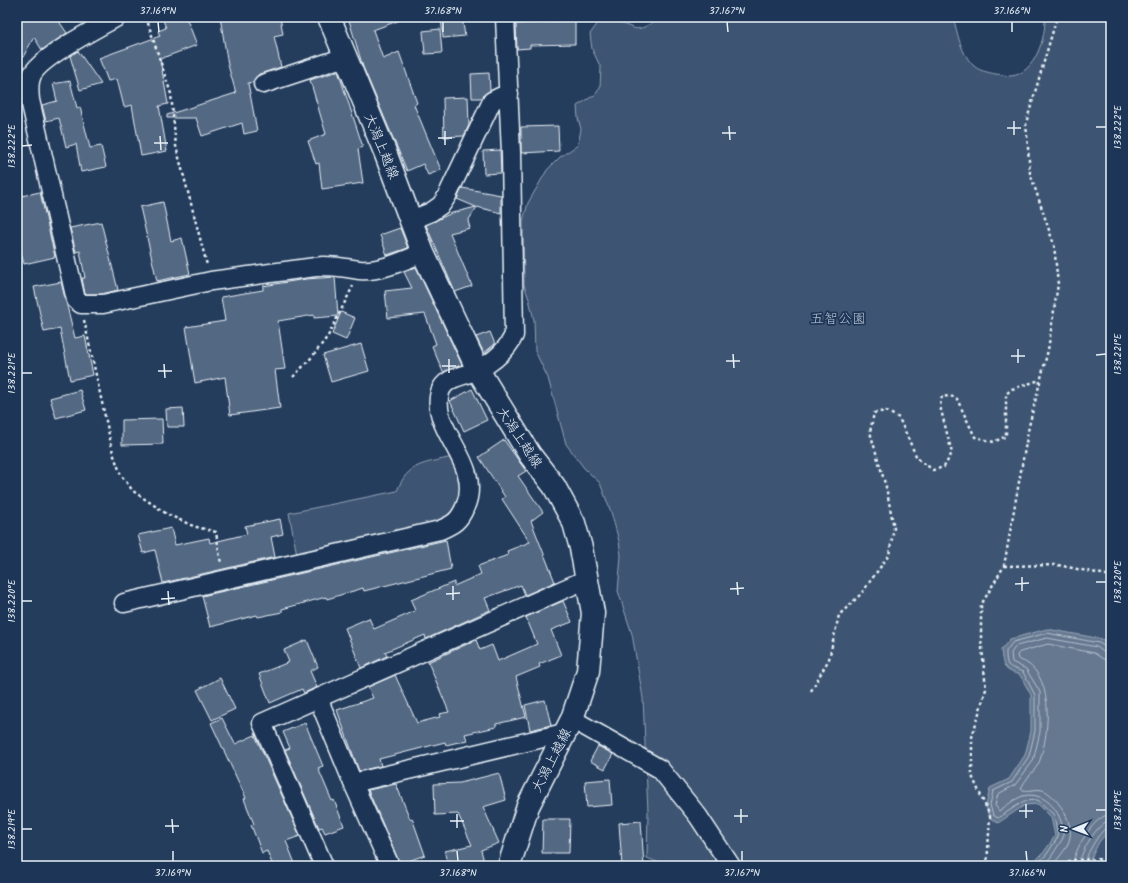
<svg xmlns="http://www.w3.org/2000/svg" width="1128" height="883" font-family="Kalam,'Klee One',sans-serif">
	<rect width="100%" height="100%" fill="#253d5d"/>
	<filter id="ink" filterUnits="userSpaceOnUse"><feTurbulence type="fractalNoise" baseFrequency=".025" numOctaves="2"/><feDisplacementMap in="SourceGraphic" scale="8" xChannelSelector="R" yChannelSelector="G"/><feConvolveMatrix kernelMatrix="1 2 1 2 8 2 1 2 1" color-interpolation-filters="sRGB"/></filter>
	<g filter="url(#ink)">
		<g fill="#3e5472" stroke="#93a2b5">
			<path d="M653 17H953C958 34 960 52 973 65 978 71 988 72 995 74 1000 74 1006 76 1011 76 1035 74 1046 37 1045 17H1111V866H667L647 858 648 812 643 698 632 634 618 591 621 556 619 541 611 512 600 483 584 468 566 444 548 378 535 351 534 320 529 299 524 285 523 221 528 203 547 170 560 157 578 145 581 129 578 118 577 106 596 94 600 87 601 68 592 49 590 34 598 23C605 23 615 21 621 23 636 29 636 32 652 23Z"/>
			<path d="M452 457C463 488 465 501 439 523L297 555 289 513 397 491C408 462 425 464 452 457Z"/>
		</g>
		<path fill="#657890" stroke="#99a8ba" d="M1047 629 1102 639 1111 647V828L1099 842 1087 866H1030L1044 852 1055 836 1051 817 1038 804 1025 805 998 823 990 818 986 806 990 788 1009 779 1025 755 1031 731V695L1020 675C1003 670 1003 667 1001 650L1010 639Z"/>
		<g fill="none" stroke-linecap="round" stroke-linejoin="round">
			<g stroke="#b4c1ce" stroke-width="1">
				<path d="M1035 866 1047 854 1058 837 1054 815 1038 800 1024 801 998 818 993 815 990 805 993 791 1012 782 1029 756 1035 731V695L1023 672C1009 666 1006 669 1006 651L1013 642 1047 633 1099 643 1111 650"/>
				<path d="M1042 866 1051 857 1063 838C1065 816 1047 790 1023 796 1014 799 1006 806 999 811L995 805 998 794 1015 785 1033 761 1040 732V692L1026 669 1012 662 1011 653 1016 646 1047 638 1097 647 1106 654 1111 655"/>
				<path d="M1051 866C1057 860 1066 850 1069 841 1075 824 1059 799 1045 791 1037 787 1028 793 1021 789 1025 778 1036 771 1040 760 1050 731 1055 670 1018 659L1017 655 1020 652 1048 644 1094 653 1103 659 1111 661"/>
				<path d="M1073 866C1073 851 1094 815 1111 814"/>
				<path d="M1079 866C1079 854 1098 821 1111 820"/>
				<path d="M1084 866C1085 856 1101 827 1111 825"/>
			</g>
		</g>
		<g fill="#536782" stroke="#e8f1f8">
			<polygon points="17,17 56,17 67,33 42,50 34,37 17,68"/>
			<polygon points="162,17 186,17 197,45 160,59 168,104 159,106 167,151 141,156 132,105 124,107 117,79 108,81 99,58 160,36 158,31 166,28"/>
			<polygon points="220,17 280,17 283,34 274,36 281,67 259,74 253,82 248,83 257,131 244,134 242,123 202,136 196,118 167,118 167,115 236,93 228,65"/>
			<polygon points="348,17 403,17 403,19 373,30 383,59 399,52 417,103 414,105 441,170 428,175 423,164 407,171 363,67"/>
			<polygon points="441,17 462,17 465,36 443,38"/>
			<polygon points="575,20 575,44 530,45 530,48 517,49 516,24"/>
			<polygon points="440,29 442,53 425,54 423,31"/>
			<polygon points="78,51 101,84 80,90 70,56"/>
			<polygon points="338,71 363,147 358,149 363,183 322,189 319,163 316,164 308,141 326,134 310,80"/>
			<polygon points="489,73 490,90 482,98 472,98 471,74"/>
			<polygon points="70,81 77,108 80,107 90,148 101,146 106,167 81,172 76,144 66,147 59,118 46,121 42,105 57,101 53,84"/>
			<polygon points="468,97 469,125 464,136 444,137 443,98"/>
			<polygon points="558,126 559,151 521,153 521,127"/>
			<polygon points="500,150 501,173 484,174 483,151"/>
			<polygon points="462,188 501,195 501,213 477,207 468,221 470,228 450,233 472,286 455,292 426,225 452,213 476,207 457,199"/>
			<polygon points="40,192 55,257 24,264 17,237 17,197"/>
			<polygon points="163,202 171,241 182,238 190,274 157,281 140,207"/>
			<polygon points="101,222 118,290 102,294 85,294 82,278 85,278 80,251 76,252 70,228"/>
			<polygon points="400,228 408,248 387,255 380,235"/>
			<polygon points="416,267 462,365 443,372 432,346 436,344 425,314 388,318 385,291 412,288 404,272"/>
			<polygon points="335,277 338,316 314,318 314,315 278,321 285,369 275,370 280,408 230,415 225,377 195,383 186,327 225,321 221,297 263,290 263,286 306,279"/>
			<polygon points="61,282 75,338 85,336 93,375 70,380 60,329 44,332 34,287"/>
			<polygon points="341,312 355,318 346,340 332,334"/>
			<polygon points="490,332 495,344 484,353 476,337"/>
			<polygon points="361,344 369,371 331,382 323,355"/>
			<polygon points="472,389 487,420 464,431 450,401"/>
			<polygon points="80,390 86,410 56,418 50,398"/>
			<polygon points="183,408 184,427 167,427 166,409"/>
			<polygon points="162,419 163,444 122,445 122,420"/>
			<polygon points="504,440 526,471 518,476 543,512 531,521 555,582 525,595 521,585 485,598 490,610 426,639 425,635 385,652 387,656 361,668 345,628 369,618 374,629 415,611 411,600 454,582 454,586 481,574 478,566 508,555 507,551 530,542 502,499 505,497 479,457"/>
			<polygon points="280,519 283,534 271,537 275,557 163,583 155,550 143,553 138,535 171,528 175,545 209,538 210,543 247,534 245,526"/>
			<polygon points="446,540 451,569 364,591 363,588 327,599 326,597 282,609 282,612 258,617 257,615 210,627 202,596"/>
			<polygon points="563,601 572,622 551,630 561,655 539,664 540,667 516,677 526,717 496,724 496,727 465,734 467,740 446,745 445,742 379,759 381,766 359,771 337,710 373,698 368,687 395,675 417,723 440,717 439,714 449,712 428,662 476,640 480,650 492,645 498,661 537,644 526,617"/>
			<polygon points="307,640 318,667 310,671 317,687 304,693 302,689 270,703 259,674 289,662 284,650"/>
			<polygon points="220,678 235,709 212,720 197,690"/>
			<polygon points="545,700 551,725 530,730 525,705"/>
			<polygon points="222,718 235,744 255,735 300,836 286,841 296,866 273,866 267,851 262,853 251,825 254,824 244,799 246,798 211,723"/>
			<polygon points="305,723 323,766 318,768 332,801 334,800 344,826 325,833 322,827 319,828 285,750 290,748 283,732"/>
			<polygon points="598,746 613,754 605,769 590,761"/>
			<polygon points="499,773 506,800 483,807 499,843 481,850 485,866 449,866 445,851 472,845 458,814 435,815 434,784 460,783"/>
			<polygon points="610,779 612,805 587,807 585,781"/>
			<polygon points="396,784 410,819 412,818 425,855 400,864 368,790"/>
			<polygon points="543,819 570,819 569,853 542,853"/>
			<polygon points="641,821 644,866 622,866 619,823"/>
		</g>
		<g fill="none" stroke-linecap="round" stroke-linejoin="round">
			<defs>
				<g id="minor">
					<path d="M117 17C97 28 44 55 33 73 28 81 29 91 30 100L76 300 81 304H103L211 281 323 266C336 266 347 268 360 270 381 272 404 260 423 253"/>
					<polyline points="263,84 345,57"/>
					<polyline points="411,220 431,212 441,205 447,196 492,101 500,97 509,94"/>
					<path d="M124 603 440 530C454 524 459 521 465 507 484 463 429 431 440 392 445 376 466 376 478 370 493 362 507 350 514 335L511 153 505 17"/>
					<polyline points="318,698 353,783 390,866"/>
					<polyline points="572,719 660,769 698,816 731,866"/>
					<polyline points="353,783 564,733"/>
					<polyline points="324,866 262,723 587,579"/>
				</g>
				<polyline id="major" points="329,17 385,152 423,253 478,370 530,455 554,486 574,523 581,548 593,613 588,671 572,719 528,806 509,866"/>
			</defs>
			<use href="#minor" stroke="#e8f1f8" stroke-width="21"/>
			<use href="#major" stroke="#e8f1f8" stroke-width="25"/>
			<g stroke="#e8f1f8" stroke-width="2.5" stroke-dasharray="3 3" stroke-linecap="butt">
				<polyline points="71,17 74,22"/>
				<polyline points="146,17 171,94 176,146 207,265"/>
				<polyline points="84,320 113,453 121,475 133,491 167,514 193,526 216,532 221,564"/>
				<polyline points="293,377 312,357 328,336 353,286"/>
				<polyline points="1004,566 1058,565 1111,576"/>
				<polyline points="811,691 829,659 839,615 861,594 889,555 894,528 886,487 870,432 874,413 886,411 899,418 917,458 933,470 944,467 952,453 940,406 942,396 956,397 975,437 994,442 1006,436 1006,394 1012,389 1040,380"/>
				<polyline points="987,866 990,816 972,776 972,737 986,689 981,638 981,605 1004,566 1029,426 1048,350 1058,284 1054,245 1030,173 1026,123 1057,17"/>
				<polyline points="1063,866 1071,860 1111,859"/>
			</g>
			<use href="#minor" stroke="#1d3557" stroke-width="18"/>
			<use href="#major" stroke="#1d3557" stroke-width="22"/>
		</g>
	</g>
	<path fill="none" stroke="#e8f1f8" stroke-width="1.5" d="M158 22 159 32M443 22V32M727 22 728 32M1012 22V32M1014 121V135M729 126 730 140M1096 127H1106M1007 128H1021M445 131V145M722 133H736M160 136 161 150M438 138H452M154 143H168M22 146 32 145M1018 349V363M733 354 734 368M1096 355 1106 354M1011 356H1025M449 359V373M726 361H740M164 364 165 378M442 366H456M158 371H172M22 373H32M1022 577V591M737 582 738 595M1096 582H1106M1015 584 1029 583M453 586V600M730 589 744 588M168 591 169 605M446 594 460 593M161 599 175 598M22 601H32M1026 804V818M741 809V823M1096 810H1106M1019 811H1033M457 814V828M734 816H748M172 819 173 833M450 821H464M165 826H179M22 829H32M173 851V861M457 851 458 861M742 851V861M1026 851 1027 861"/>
	<g text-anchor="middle" stroke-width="3.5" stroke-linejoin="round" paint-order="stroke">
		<g font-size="14" fill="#e8f1f8" stroke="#1d3557">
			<text transform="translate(382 146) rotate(68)" y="5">大潟上越線</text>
			<text transform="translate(520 437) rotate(56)" y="5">大潟上越線</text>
			<text transform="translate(551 760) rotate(-63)" y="5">大潟上越線</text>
		</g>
		<g font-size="14" fill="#b5c2d0" stroke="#1d3557">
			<text x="838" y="323">五智公園</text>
		</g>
	</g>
	<rect width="1128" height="883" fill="none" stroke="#1d3557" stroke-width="44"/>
	<g transform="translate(1074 829) rotate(269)" stroke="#1d3557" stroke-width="3" paint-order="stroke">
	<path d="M0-3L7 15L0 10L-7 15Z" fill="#e8f1f8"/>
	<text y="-6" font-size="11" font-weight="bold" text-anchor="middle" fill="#e8f1f8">N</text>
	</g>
	<rect x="22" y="22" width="1084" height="839" fill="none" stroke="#e8f1f8" stroke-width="1.5"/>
	<g font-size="10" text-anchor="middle" fill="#e8f1f8">
		<text x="158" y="14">37.169°N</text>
		<text x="443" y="14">37.168°N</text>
		<text x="727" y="14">37.167°N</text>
		<text x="1012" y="14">37.166°N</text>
		<text transform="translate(1117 127) rotate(-90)" y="4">138.222°E</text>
		<text transform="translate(11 146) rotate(-90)" y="4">138.222°E</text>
		<text transform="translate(1117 354) rotate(-90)" y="4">138.221°E</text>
		<text transform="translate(11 373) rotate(-90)" y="4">138.221°E</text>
		<text transform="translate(1117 582) rotate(-90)" y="4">138.220°E</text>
		<text transform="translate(11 601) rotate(-90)" y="4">138.220°E</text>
		<text transform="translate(1117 810) rotate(-90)" y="4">138.219°E</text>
		<text transform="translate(11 829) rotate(-90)" y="4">138.219°E</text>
		<text x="173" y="876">37.169°N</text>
		<text x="458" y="876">37.168°N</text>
		<text x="742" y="876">37.167°N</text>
		<text x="1027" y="876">37.166°N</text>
	</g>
</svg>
